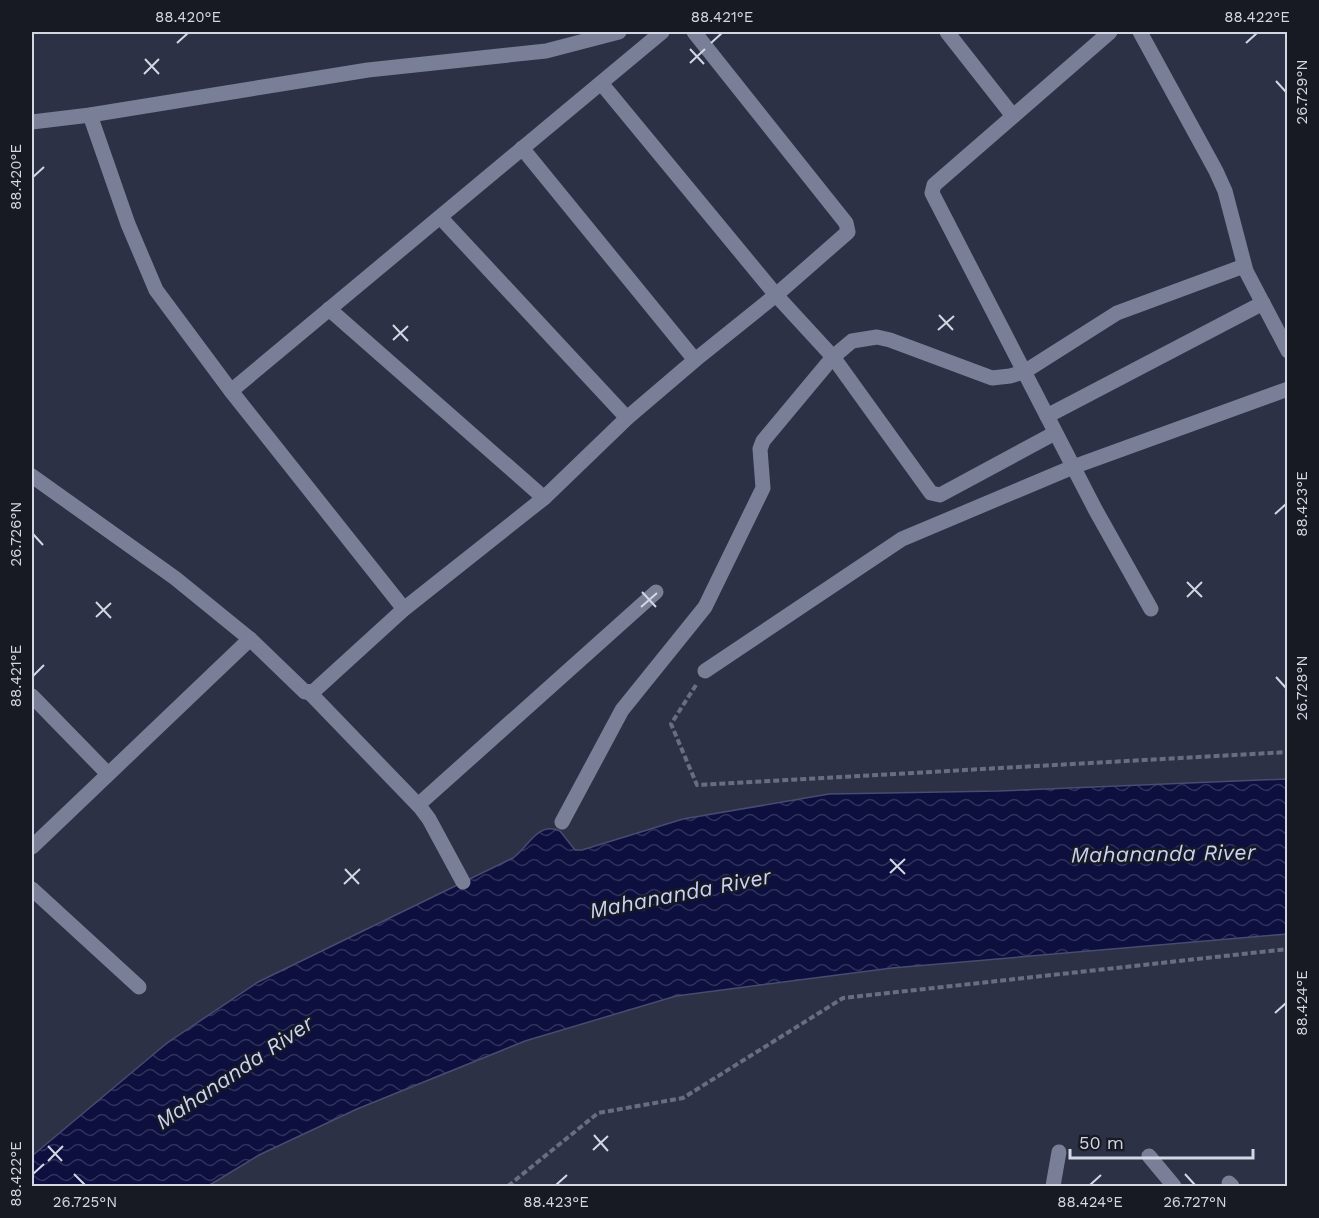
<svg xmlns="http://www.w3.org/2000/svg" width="1319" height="1218" font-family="'Work Sans',sans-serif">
	<defs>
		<pattern id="water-waves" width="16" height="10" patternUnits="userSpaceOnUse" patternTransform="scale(1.5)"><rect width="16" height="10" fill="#0d103f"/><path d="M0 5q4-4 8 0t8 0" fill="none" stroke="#2f325b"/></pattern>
	</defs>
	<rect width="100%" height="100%" fill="#2c3145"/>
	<path fill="url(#water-waves)" stroke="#484c70" stroke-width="1.5" d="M1287 779V934L892 968 676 996 525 1041 357 1109 259 1155 208 1186H32V1156L167 1043 258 982 513 858C529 847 537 821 560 831L575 850H582L683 819 829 794 998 791Z"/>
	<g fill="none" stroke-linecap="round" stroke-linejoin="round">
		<g stroke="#696e7f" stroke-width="4" stroke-dasharray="6 3" stroke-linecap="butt">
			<polyline points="696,685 671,724 697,785 1288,752"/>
			<polyline points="508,1186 598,1113 683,1098 843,998 1288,949"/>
		</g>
		<g stroke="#787f97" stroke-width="15">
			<polyline points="947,32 1013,116"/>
			<polyline points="1110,32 934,185 932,193 1095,509 1151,609"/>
			<polyline points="1140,32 1216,171 1225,191 1246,271 1288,351"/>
			<polyline points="601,83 776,295 833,357 931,493 940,495 1055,433"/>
			<polyline points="90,115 128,224 156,290 231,391 404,609"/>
			<polyline points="32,122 90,115 368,70 546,51 619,32"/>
			<polyline points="522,148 695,360"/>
			<polyline points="440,217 627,418"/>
			<polyline points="329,309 544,498"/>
			<polyline points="231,391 662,32"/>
			<polyline points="1047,416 1263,303"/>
			<polyline points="32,476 175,578 250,639 305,692 314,691 404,609 544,498 627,418 695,360 776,295 848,232 846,223 694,32"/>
			<polyline points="705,671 902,539 1073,467 1288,389"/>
			<polyline points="310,693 420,807 429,819 463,882"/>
			<polyline points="32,696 108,774"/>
			<polyline points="418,805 656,592"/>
			<polyline points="562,822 622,710 705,607 763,488 760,449 763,441 833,357 852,341 877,337 890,340 992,378 1010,376 1024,372 1117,313 1244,266"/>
			<polyline points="32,847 250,639"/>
			<polyline points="32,889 139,987"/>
			<polyline points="1149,1156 1174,1186"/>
			<polyline points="1229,1183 1232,1186"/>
			<polyline points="1053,1186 1059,1152"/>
		</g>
	</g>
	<path fill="none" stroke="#d3d7e4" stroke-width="2" d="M177 43 188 33M711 43 722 33M1246 43 1257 33M690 49 704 64M145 59 159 74M690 63 705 49M144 74 159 59M1276 81 1286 92M33 177 44 167M939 315 953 330M393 325 408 341M938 330 954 316M393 340 408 326M1275 514 1286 504M33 534 43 545M1187 582 1202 597M642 592 656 607M1187 597 1202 582M96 602 111 618M641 607 657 593M96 617 111 603M33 676 44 665M1276 677 1286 688M890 859 905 874M345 869 359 884M890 873 905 859M344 884 360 869M1275 1013 1286 1003M594 1135 608 1151M48 1146 62 1161M593 1150 608 1136M48 1161 63 1146M33 1174 44 1164M74 1174 85 1185M1185 1174 1195 1185M556 1185 567 1175M1090 1185 1101 1175"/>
	<g text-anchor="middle" stroke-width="4.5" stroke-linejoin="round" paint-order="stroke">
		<g font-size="22" font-style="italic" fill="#cbd3f5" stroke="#171923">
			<text transform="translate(1163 853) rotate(-1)" y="8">Mahananda River</text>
			<text transform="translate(680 893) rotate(-11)" y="8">Mahananda River</text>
			<text transform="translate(234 1072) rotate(-34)" y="8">Mahananda River</text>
		</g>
	</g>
	<rect width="1319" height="1218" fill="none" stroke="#171923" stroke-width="66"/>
	<path d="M1070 1149v9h183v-9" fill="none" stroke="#d3d7e4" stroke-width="3"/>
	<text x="1079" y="1149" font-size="18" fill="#d3d7e4" stroke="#171923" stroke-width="4.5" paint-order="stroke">50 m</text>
	<rect x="33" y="33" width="1253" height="1152" fill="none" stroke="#d3d7e4" stroke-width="2"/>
	<g font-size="15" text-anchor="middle" fill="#d3d7e4">
		<text x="188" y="22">88.420°E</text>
		<text x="722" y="22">88.421°E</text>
		<text x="1257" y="22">88.422°E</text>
		<text transform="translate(1302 92) rotate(-90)" y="5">26.729°N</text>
		<text transform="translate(16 177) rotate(-90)" y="5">88.420°E</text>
		<text transform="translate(1302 504) rotate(-90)" y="5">88.423°E</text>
		<text transform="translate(16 534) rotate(-90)" y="5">26.726°N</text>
		<text transform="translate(16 676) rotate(-90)" y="5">88.421°E</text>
		<text transform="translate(1302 688) rotate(-90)" y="5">26.728°N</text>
		<text transform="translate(1302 1003) rotate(-90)" y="5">88.424°E</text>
		<text transform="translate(16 1174) rotate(-90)" y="5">88.422°E</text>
		<text x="85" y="1207">26.725°N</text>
		<text x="556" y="1207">88.423°E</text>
		<text x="1090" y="1207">88.424°E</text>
		<text x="1195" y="1207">26.727°N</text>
	</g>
</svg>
